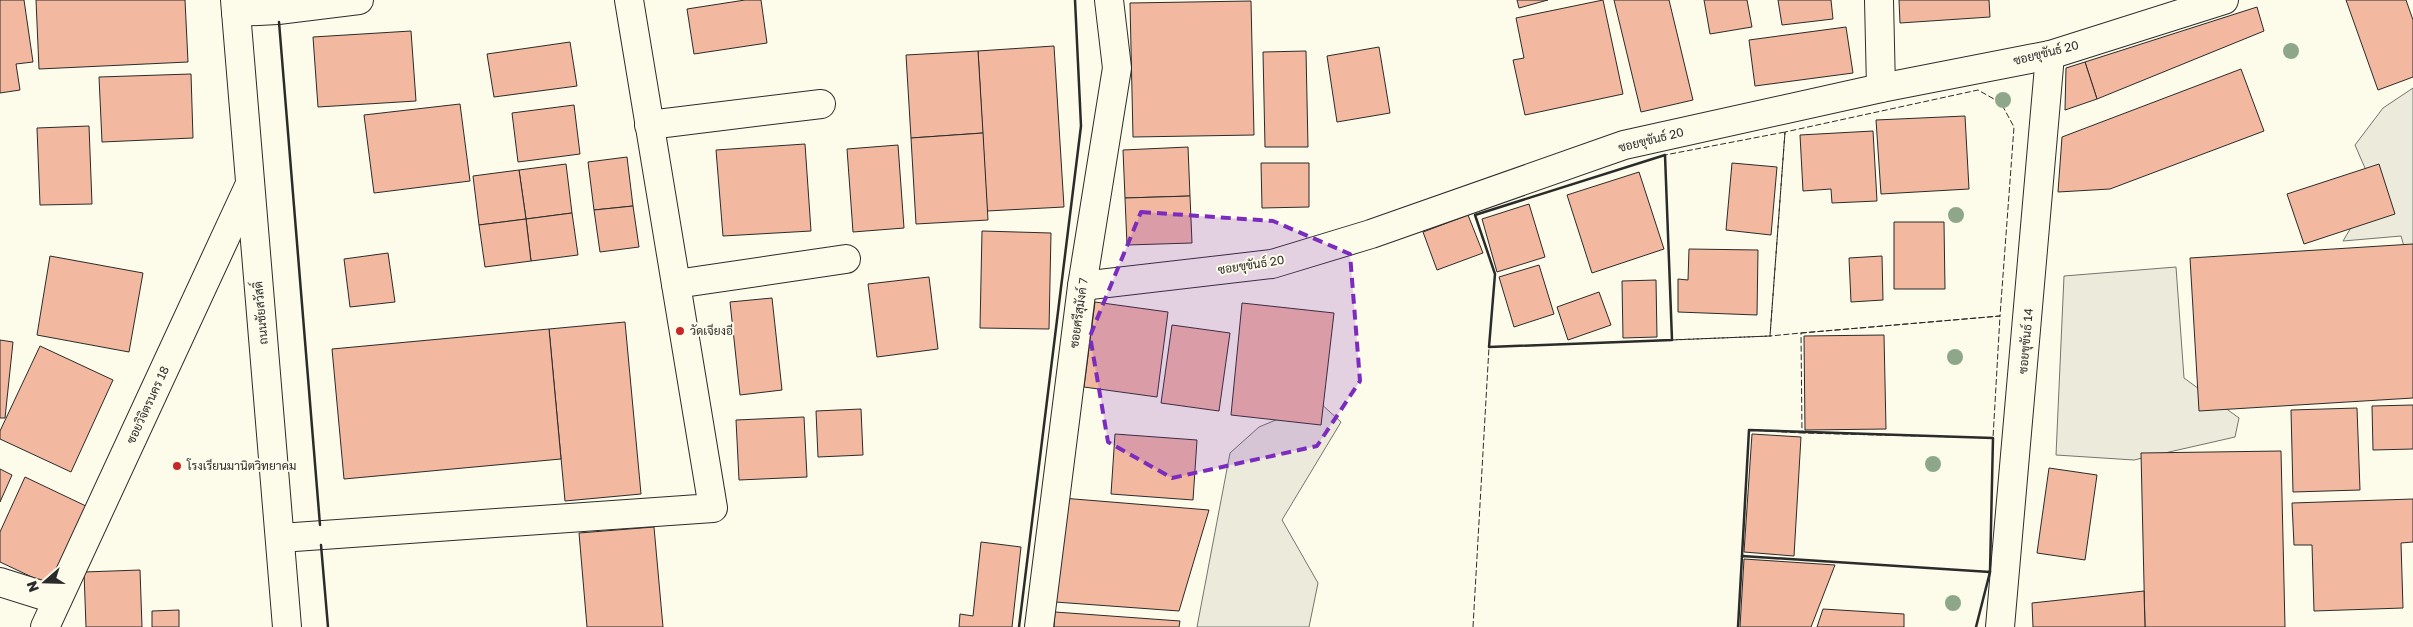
<svg xmlns="http://www.w3.org/2000/svg" width="2413" height="627" font-family="'Golos Text',Sarabun,sans-serif">
	<rect width="100%" height="100%" fill="#fdfbea"/>
	<g fill="#ecebdb" stroke="#74746e">
		<polygon points="2413,88 2413,277 2401,236 2343,241 2374,189 2355,145 2383,108"/>
		<polygon points="2176,267 2184,378 2239,418 2235,437 2134,460 2056,455 2064,276"/>
		<polygon points="1319,402 1341,422 1282,520 1318,583 1309,627 1197,627 1230,453 1259,427"/>
	</g>
	<g fill="#f2b8a0" stroke="#2b2b2b">
		<polygon points="0,0 24,0 33,62 16,64 20,90 0,93"/>
		<polygon points="36,0 185,0 188,62 39,69"/>
		<polygon points="745,0 761,0 767,43 694,54 687,9"/>
		<polygon points="1517,0 1548,0 1519,8"/>
		<polygon points="1603,0 1623,94 1525,115 1513,60 1524,58 1516,18"/>
		<polygon points="1614,0 1669,0 1693,100 1641,112"/>
		<polygon points="1704,0 1747,0 1752,27 1710,34"/>
		<polygon points="1778,0 1831,0 1833,19 1782,25"/>
		<polygon points="1899,0 1989,0 1990,17 1900,23"/>
		<polygon points="2346,0 2406,0 2413,20 2413,77 2378,90"/>
		<polygon points="1251,1 1254,135 1133,137 1130,3"/>
		<polygon points="2257,7 2264,31 2097,99 2085,62"/>
		<polygon points="1846,27 1853,73 1755,86 1749,40"/>
		<polygon points="411,31 416,101 318,107 313,37"/>
		<polygon points="570,42 577,86 494,97 487,54"/>
		<polygon points="1054,46 1064,207 987,211 978,51"/>
		<polygon points="1379,47 1390,113 1337,122 1327,56"/>
		<polygon points="978,51 983,133 911,138 906,55"/>
		<polygon points="1306,51 1308,147 1265,147 1263,52"/>
		<polygon points="2085,62 2097,99 2065,110 2066,68"/>
		<polygon points="2241,69 2264,131 2110,189 2058,192 2062,137"/>
		<polygon points="191,74 193,138 102,142 99,77"/>
		<polygon points="460,104 470,181 374,193 364,115"/>
		<polygon points="574,105 580,154 518,162 512,113"/>
		<polygon points="1965,116 1969,189 1881,194 1876,120"/>
		<polygon points="89,126 92,204 40,205 37,128"/>
		<polygon points="1873,131 1877,201 1832,203 1831,189 1803,191 1800,135"/>
		<polygon points="983,133 988,220 916,224 911,138"/>
		<polygon points="805,144 811,231 723,236 716,150"/>
		<polygon points="898,145 904,228 853,232 847,149"/>
		<polygon points="1188,147 1190,196 1125,198 1123,150"/>
		<polygon points="627,157 633,206 594,210 588,162"/>
		<polygon points="1261,163 1309,163 1309,207 1262,208"/>
		<polygon points="1732,163 1777,167 1771,235 1726,230"/>
		<polygon points="566,164 572,213 526,219 519,170"/>
		<polygon points="2379,164 2395,214 2304,244 2287,194"/>
		<polygon points="519,170 526,219 479,225 473,176"/>
		<polygon points="1639,172 1664,249 1592,273 1567,195"/>
		<polygon points="1190,196 1192,243 1127,245 1125,198"/>
		<polygon points="1529,204 1545,257 1497,272 1482,219"/>
		<polygon points="633,206 639,247 600,252 594,210"/>
		<polygon points="572,213 578,255 531,261 526,219"/>
		<polygon points="1468,215 1483,253 1437,270 1423,232"/>
		<polygon points="526,219 531,261 485,267 479,225"/>
		<polygon points="1894,222 1944,222 1945,289 1894,289"/>
		<polygon points="982,231 1051,233 1049,329 980,328"/>
		<polygon points="2413,244 2413,398 2199,411 2190,258"/>
		<polygon points="1689,249 1758,250 1757,315 1678,312 1678,279 1688,280"/>
		<polygon points="388,253 395,302 350,307 344,259"/>
		<polygon points="50,256 143,273 129,352 37,335"/>
		<polygon points="1882,256 1883,300 1851,302 1849,258"/>
		<polygon points="1539,265 1554,314 1514,327 1499,277"/>
		<polygon points="929,277 938,349 877,357 868,284"/>
		<polygon points="1656,280 1657,337 1623,338 1622,281"/>
		<polygon points="1599,292 1611,325 1568,340 1557,307"/>
		<polygon points="772,298 782,390 740,395 730,302"/>
		<polygon points="1095,302 1168,312 1157,397 1084,387"/>
		<polygon points="1242,303 1334,313 1321,425 1231,415"/>
		<polygon points="625,322 641,494 565,501 549,329"/>
		<polygon points="1172,325 1230,333 1219,411 1161,403"/>
		<polygon points="549,329 561,459 344,479 332,349"/>
		<polygon points="1884,335 1886,429 1805,430 1804,336"/>
		<polygon points="0,340 13,342 5,418 0,418"/>
		<polygon points="40,346 113,380 71,472 0,439 0,431"/>
		<polygon points="2413,405 2413,449 2373,450 2372,406"/>
		<polygon points="2357,408 2360,490 2293,492 2291,410"/>
		<polygon points="861,409 863,455 818,457 816,411"/>
		<polygon points="804,417 807,477 739,480 736,420"/>
		<polygon points="1115,434 1197,440 1193,500 1111,494"/>
		<polygon points="1752,434 1801,437 1794,556 1744,552"/>
		<polygon points="2281,451 2285,627 2145,627 2141,453"/>
		<polygon points="2049,468 2097,475 2085,560 2037,553"/>
		<polygon points="0,469 12,475 0,502"/>
		<polygon points="25,477 88,507 51,586 0,562 0,532"/>
		<polygon points="1062,498 1209,510 1179,611 1055,602"/>
		<polygon points="2413,499 2413,542 2401,543 2403,608 2314,611 2312,545 2294,545 2292,503"/>
		<polygon points="654,527 663,627 587,627 579,533"/>
		<polygon points="981,542 1021,547 1012,627 959,627 960,614 973,616"/>
		<polygon points="1744,559 1835,565 1811,627 1740,627"/>
		<polygon points="140,570 142,627 86,627 84,572"/>
		<polygon points="2144,591 2145,627 2033,627 2032,603"/>
		<polygon points="1823,609 1904,614 1904,627 1817,627"/>
		<polygon points="179,610 179,627 152,627 152,611"/>
		<polygon points="1055,612 1180,621 1179,627 1054,627"/>
	</g>
	<g fill="none" stroke-linecap="round" stroke-linejoin="round">
		<defs>
			<g id="minor">
				<polyline points="235,0 287,627"/>
				<polyline points="1879,0 1881,88"/>
				<polyline points="236,12 278,10 359,0"/>
				<polyline points="649,125 821,104"/>
				<polyline points="676,284 846,259"/>
				<polyline points="1082,286 1272,264 1371,234 1624,145 1881,88 2050,55 2224,0"/>
				<polyline points="280,538 713,508 629,0"/>
				<polyline points="0,582 57,600"/>
				<polyline points="45,627 250,184"/>
				<polyline points="1039,627 1082,286 1117,68 1109,0"/>
				<polyline points="2000,627 2050,55"/>
			</g>
		</defs>
		<use href="#minor" stroke="#2b2b2b" stroke-width="30"/>
		<use href="#minor" stroke="#fdfbea" stroke-width="28"/>
		<g stroke="#2b2b2b" stroke-width="1" stroke-dasharray="6 2.5" stroke-linecap="butt">
			<polygon points="1785,132 1770,336 1672,340 1665,155"/>
			<polyline points="1801,333 2000,316 2014,127 2001,103 1978,90 1785,132 1770,336 1801,333 2000,316 1993,438 1802,433 1801,333"/>
			<polyline points="1473,627 1489,347 1771,336"/>
			<polyline points="1738,627 1749,430 1802,433"/>
		</g>
		<g stroke="#2b2b2b" stroke-width="2.5">
			<polyline points="279,22 320,525"/>
			<polygon points="1665,155 1672,340 1489,347 1495,274 1475,215"/>
			<polygon points="1749,430 1993,438 1990,572 1742,556"/>
			<polyline points="321,545 328,627"/>
			<polyline points="1019,627 1081,126 1075,0"/>
			<polyline points="1738,627 1742,556 1744,556"/>
			<polyline points="1976,627 1990,572 1988,572"/>
		</g>
	</g>
	<g fill="#8ea78a">
		<circle cx="2291" cy="51" r="8"/>
		<circle cx="2003" cy="100" r="8"/>
		<circle cx="1956" cy="215" r="8"/>
		<circle cx="1955" cy="357" r="8"/>
		<circle cx="1933" cy="464" r="8"/>
		<circle cx="1953" cy="603" r="8"/>
	</g>
	<path fill="#7b2cbf" fill-opacity="0.2" stroke="#7b2cbf" stroke-width="4" stroke-dasharray="10 6" stroke-linejoin="round" d="M1141 212 1273 221 1350 254 1360 381 1317 446 1172 478 1108 442 1090 336Z"/>
	<g fill="#c62828" stroke="#fdfbea" stroke-width="2">
		<circle cx="680" cy="331" r="5"/>
		<circle cx="177" cy="466" r="5"/>
	</g>
	<g text-anchor="middle" stroke-width="4" stroke-linejoin="round" paint-order="stroke">
		<g font-size="12" fill="#2b2b2b" stroke="#fdfbea">
			<text transform="translate(2046 53) rotate(-14)" y="4">ซอยขุขันธ์ 20</text>
			<text transform="translate(1651 140) rotate(-14)" y="4">ซอยขุขันธ์ 20</text>
			<text transform="translate(1251 265) rotate(-9)" y="4">ซอยขุขันธ์ 20</text>
			<text transform="translate(261 313) rotate(-95)" y="4">ถนนชัยสวัสดิ์</text>
			<text transform="translate(1079 313) rotate(-82)" y="4">ซอยศรีสุมังค์ 7</text>
			<text transform="translate(2026 341) rotate(-85)" y="4">ซอยขุขันธ์ 14</text>
			<text transform="translate(148 405) rotate(-65)" y="4">ซอยวิจิตรนคร 18</text>
		</g>
		<g font-size="12" fill="#2b2b2b" stroke="#fdfbea" text-anchor="start">
			<text x="690" y="335">วัดเจียงอี</text>
			<text x="187" y="470">โรงเรียนมานิตวิทยาคม</text>
		</g>
	</g>
	<g transform="translate(45 582) rotate(250)" stroke="#fdfbea" stroke-width="4" paint-order="stroke">
	<path d="M0-4L9 19L0 12L-9 19Z" fill="#2b2b2b"/>
	<text y="-8" font-size="14" font-weight="bold" text-anchor="middle" fill="#2b2b2b">N</text>
	</g>
</svg>
